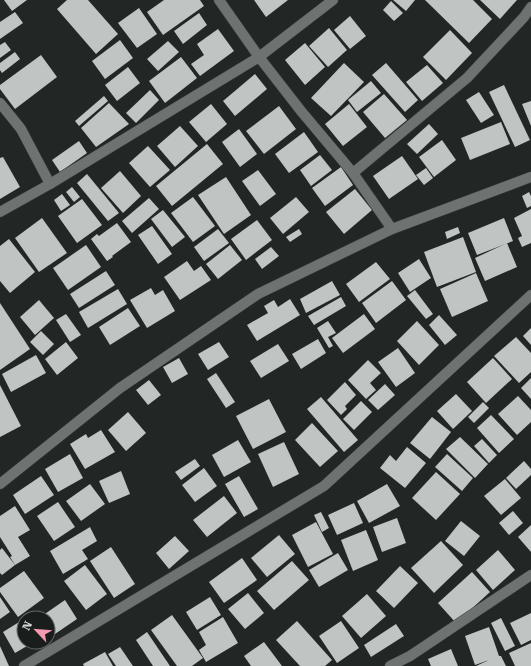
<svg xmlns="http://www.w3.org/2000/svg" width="531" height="666" font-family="'Roboto Serif',serif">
	<rect width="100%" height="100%" fill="#222625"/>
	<g fill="#c0c5c4">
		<polygon points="4,0 27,0 12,11"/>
		<polygon points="67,0 88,0 118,34 96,54 57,9"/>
		<polygon points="164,0 200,0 204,6 163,35 147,12"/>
		<polygon points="254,0 288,0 266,17"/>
		<polygon points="393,0 415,0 406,11"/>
		<polygon points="425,0 473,0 492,19 469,43"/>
		<polygon points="480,0 517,0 500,19"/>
		<polygon points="391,1 403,13 394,21 383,10"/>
		<polygon points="139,8 157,34 137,48 118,23"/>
		<polygon points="15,12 23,23 0,39 0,22"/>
		<polygon points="199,13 207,25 183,44 174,31"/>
		<polygon points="350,16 366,36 350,49 334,30"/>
		<polygon points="329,28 347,50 328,67 309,46"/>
		<polygon points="218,29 234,51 200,76 191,64 204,55 197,44"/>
		<polygon points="450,30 472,53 446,80 423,57"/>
		<polygon points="120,40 133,58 105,79 92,61"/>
		<polygon points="168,41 179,52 158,71 147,59"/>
		<polygon points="5,42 11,50 0,58 0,45"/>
		<polygon points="305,43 325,67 305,85 285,60"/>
		<polygon points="15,52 20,59 2,73 0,70 0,63"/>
		<polygon points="41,55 57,77 15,109 0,89 0,85"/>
		<polygon points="181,57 197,78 165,103 149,81"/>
		<polygon points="344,63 364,82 331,116 311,98"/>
		<polygon points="386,63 418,100 405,112 372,75"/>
		<polygon points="427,65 443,83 422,101 406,82"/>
		<polygon points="128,67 140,83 117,101 105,85"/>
		<polygon points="255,74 267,89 235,116 223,101"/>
		<polygon points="371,81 381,93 357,112 348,100"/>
		<polygon points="504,85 530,140 515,147 489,92"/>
		<polygon points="150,90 159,100 136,123 126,113"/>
		<polygon points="479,92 494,115 481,123 466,100"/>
		<polygon points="384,94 407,120 385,138 363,112"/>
		<polygon points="104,96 108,101 79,126 75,121"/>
		<polygon points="531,101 531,126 522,104"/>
		<polygon points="109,103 129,124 96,147 81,128"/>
		<polygon points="211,104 227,124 206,142 189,122"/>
		<polygon points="349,104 367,127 343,146 325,124"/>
		<polygon points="279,106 296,129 264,154 246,131"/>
		<polygon points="501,122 510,144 470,160 461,138"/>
		<polygon points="429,124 438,134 417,154 407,144"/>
		<polygon points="180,126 198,146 175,167 157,146"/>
		<polygon points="239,129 257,154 240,167 222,142"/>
		<polygon points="304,132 318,152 289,173 275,154"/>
		<polygon points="442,140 456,160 434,177 419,157"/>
		<polygon points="79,141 87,153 60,172 52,160"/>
		<polygon points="207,144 223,164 172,206 156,186"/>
		<polygon points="148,146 170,170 150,187 129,163"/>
		<polygon points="320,155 332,170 311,186 300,170"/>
		<polygon points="402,156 418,179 389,199 373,176"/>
		<polygon points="3,157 20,187 0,199 0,158"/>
		<polygon points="341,167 353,185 325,206 312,188"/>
		<polygon points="426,168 433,178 424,185 416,175"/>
		<polygon points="258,170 276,194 260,206 242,181"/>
		<polygon points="120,171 141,196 123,213 101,188"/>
		<polygon points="87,174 119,213 108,221 77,183"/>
		<polygon points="226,177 251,215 224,234 198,195"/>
		<polygon points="72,187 80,197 74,202 66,192"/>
		<polygon points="355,189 372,210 344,234 326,212"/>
		<polygon points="529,192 531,196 531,206 527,208 522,196"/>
		<polygon points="62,194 70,205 61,211 54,200"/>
		<polygon points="193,197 215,226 193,242 171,213"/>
		<polygon points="296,197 309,212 283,234 270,218"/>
		<polygon points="149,198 159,209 132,233 122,221"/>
		<polygon points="82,199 102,225 77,243 58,216"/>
		<polygon points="531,209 531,243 522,247 518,238 522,236 514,218"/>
		<polygon points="163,210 185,237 172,247 151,219"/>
		<polygon points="42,218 67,253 39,272 15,238"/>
		<polygon points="504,218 513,241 477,255 468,233"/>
		<polygon points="257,220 272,240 246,260 231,239"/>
		<polygon points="117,223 131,242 112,256 113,257 107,261 91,239 97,234 99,236"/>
		<polygon points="152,226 172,254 158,264 138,235"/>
		<polygon points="458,227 460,233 447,239 445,232"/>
		<polygon points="218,229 229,243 204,261 194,247"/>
		<polygon points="299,229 302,234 290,242 286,237"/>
		<polygon points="463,237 476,272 437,287 424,252"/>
		<polygon points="9,239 35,272 10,293 0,281 0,246"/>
		<polygon points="507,243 517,267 485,281 475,258"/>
		<polygon points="86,245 101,267 68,290 53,268"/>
		<polygon points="230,245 242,260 218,279 206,264"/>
		<polygon points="271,247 279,256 262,269 255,259"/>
		<polygon points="419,259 431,278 410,292 398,273"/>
		<polygon points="187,261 194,271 201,266 211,280 180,300 164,277"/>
		<polygon points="376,262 390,279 359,302 346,284"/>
		<polygon points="106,271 115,285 79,308 70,294"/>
		<polygon points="476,273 488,301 452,317 440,289"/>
		<polygon points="332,281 340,295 306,313 300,299"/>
		<polygon points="392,281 406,300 376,323 362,303"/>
		<polygon points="151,288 155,295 163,290 175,311 147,328 130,300"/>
		<polygon points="118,289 127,304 88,328 79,312"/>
		<polygon points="415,290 433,314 426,319 407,296"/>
		<polygon points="341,297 346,306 314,325 308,316"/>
		<polygon points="290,299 300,315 257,341 247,325 268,313 264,306 274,300 278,307"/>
		<polygon points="39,300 54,318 35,335 20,317"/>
		<polygon points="0,303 30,349 0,370"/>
		<polygon points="128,308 140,326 110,345 99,327"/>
		<polygon points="66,314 81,335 70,342 56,320"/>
		<polygon points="364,314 375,329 343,353 332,338"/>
		<polygon points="439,315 457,335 445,345 429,325"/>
		<polygon points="328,321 336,333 328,337 333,346 329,348 317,328"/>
		<polygon points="417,321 439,345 419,365 397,341"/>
		<polygon points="531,328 531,345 523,336"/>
		<polygon points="41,331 54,344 43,355 30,342"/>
		<polygon points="516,337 531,353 531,372 519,383 494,356"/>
		<polygon points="318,339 326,353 301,369 292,354"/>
		<polygon points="66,342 78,358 57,375 45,359"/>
		<polygon points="219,342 229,357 208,370 198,354"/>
		<polygon points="278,344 289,361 261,378 250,361"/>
		<polygon points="398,348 415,373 396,387 378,362"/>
		<polygon points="36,355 46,373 11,392 2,374"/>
		<polygon points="179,358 188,374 172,383 163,367"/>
		<polygon points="493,358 512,379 486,403 467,382"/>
		<polygon points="368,360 381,373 370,383 376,390 366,399 348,380"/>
		<polygon points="216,373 235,402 226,408 207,379"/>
		<polygon points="531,378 531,399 521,388"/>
		<polygon points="149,380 161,395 148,405 136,390"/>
		<polygon points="345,382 356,395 345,406 347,409 341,415 327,400"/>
		<polygon points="385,384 395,395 378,410 368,400"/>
		<polygon points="0,385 21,426 0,437"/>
		<polygon points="456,394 472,411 453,429 437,411"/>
		<polygon points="518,396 531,410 531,422 517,435 498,414"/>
		<polygon points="321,397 358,440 344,452 307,409"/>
		<polygon points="269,399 286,432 253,449 236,416"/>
		<polygon points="361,401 372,412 354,430 343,419"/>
		<polygon points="483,402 489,408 474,423 468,417"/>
		<polygon points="128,412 146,433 126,451 108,430"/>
		<polygon points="491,415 514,439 499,453 477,428"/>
		<polygon points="432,417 451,432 430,459 410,443"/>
		<polygon points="312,423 338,451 320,467 295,440"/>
		<polygon points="101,430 115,452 85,469 70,444 86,434 88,438"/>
		<polygon points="460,437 488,464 475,478 446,449"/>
		<polygon points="482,439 497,455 489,463 474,446"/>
		<polygon points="238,440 251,462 224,477 212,455"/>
		<polygon points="284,442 299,474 273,487 258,454"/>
		<polygon points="407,447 426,463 405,488 380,468 390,455 396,461"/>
		<polygon points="70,454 83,478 58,492 45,469"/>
		<polygon points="447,454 473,478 462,491 435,467"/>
		<polygon points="195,459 200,466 181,480 175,472"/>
		<polygon points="524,461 531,469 531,475 516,489 506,478"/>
		<polygon points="204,468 217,486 195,502 182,485"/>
		<polygon points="121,471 130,494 109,503 99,481"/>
		<polygon points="436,472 460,494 436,520 412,498"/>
		<polygon points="41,476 54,495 25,514 13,495"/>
		<polygon points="239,476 258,509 244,517 225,484"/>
		<polygon points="505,479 521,498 501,515 484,496"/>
		<polygon points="90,484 105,504 81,521 66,501"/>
		<polygon points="387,484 400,506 369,523 357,501"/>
		<polygon points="224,496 237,513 207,537 193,520"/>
		<polygon points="58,502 75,527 54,541 37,516"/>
		<polygon points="354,503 363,523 337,535 328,515"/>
		<polygon points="15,506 30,530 18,537 30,556 15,565 10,557 12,556 0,537 0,516"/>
		<polygon points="513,511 523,523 509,535 499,523"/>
		<polygon points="321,512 329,528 322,532 314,515"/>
		<polygon points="397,518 406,543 382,552 373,527"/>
		<polygon points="461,521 480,536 464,556 445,541"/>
		<polygon points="316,522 333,554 308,567 292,535"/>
		<polygon points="531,525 531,552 518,537"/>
		<polygon points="90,527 97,541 82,550 88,559 63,574 50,551"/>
		<polygon points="366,530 378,560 353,571 341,540"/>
		<polygon points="279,535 295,554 267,577 251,558"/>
		<polygon points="175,536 189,551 169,569 156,553"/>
		<polygon points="441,541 463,565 434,593 411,568"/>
		<polygon points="111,547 135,584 114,598 90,561"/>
		<polygon points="2,548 15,565 2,575 0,573 0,550"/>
		<polygon points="498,550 515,570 493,590 476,570"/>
		<polygon points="338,553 348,570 319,587 309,570"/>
		<polygon points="242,558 257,580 224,603 209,582"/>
		<polygon points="292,561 309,580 274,610 257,591"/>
		<polygon points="85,565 107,594 86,610 64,581"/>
		<polygon points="400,566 418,583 394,608 376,591"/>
		<polygon points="24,571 44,598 18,617 0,592 0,588"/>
		<polygon points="472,572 490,592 456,623 438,603"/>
		<polygon points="248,593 264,613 245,629 228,609"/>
		<polygon points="367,594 386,616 361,638 342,616"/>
		<polygon points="0,597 10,612 0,619"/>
		<polygon points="210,597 221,615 197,630 186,612"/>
		<polygon points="65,600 77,619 52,636 48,630 48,618 39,618"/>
		<polygon points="531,613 531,640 521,645 510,623"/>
		<polygon points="172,615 203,658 192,666 177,666 151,630"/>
		<polygon points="223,617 238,643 206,662 199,650 206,645 199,632"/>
		<polygon points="501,618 515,646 505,651 491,623"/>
		<polygon points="24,619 24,642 34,642 15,653 3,632"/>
		<polygon points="297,621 332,660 325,666 300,666 276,640"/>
		<polygon points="341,621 359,648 337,663 319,636"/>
		<polygon points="396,624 404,636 371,657 364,645"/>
		<polygon points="489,627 499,656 501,656 506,666 476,666 489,660 475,665 465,636"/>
		<polygon points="147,632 170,666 153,666 136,640"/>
		<polygon points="264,642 282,666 251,666 244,656"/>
		<polygon points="531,643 531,666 515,666 509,653"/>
		<polygon points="0,646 9,666 0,666"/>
		<polygon points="120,647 133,666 116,666 108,654"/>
		<polygon points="451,649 458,666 431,666 428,659"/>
		<polygon points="105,652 113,666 84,666 83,664"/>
	</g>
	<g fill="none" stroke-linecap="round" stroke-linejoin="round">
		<defs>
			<g id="minor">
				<polyline points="219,0 259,57 301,111 353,173 392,229"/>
				<polyline points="0,103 21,129 50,184"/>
				<polyline points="353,173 467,78 524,17 531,7"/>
				<polyline points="0,212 50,184 259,57 333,0"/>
				<polyline points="0,484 120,388 258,294 392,229 531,177"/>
				<polyline points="24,666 324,486 531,295"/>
				<polyline points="390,666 410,656 531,575"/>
			</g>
		</defs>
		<use href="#minor" stroke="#404342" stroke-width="11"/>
		<use href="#minor" stroke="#6e7371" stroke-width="10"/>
	</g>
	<g transform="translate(36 630) rotate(296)"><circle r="19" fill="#191d1b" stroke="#636765"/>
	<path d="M0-3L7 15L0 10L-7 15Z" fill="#f29aae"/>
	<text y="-6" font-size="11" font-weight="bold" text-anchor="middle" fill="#d3d6d5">N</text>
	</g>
</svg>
